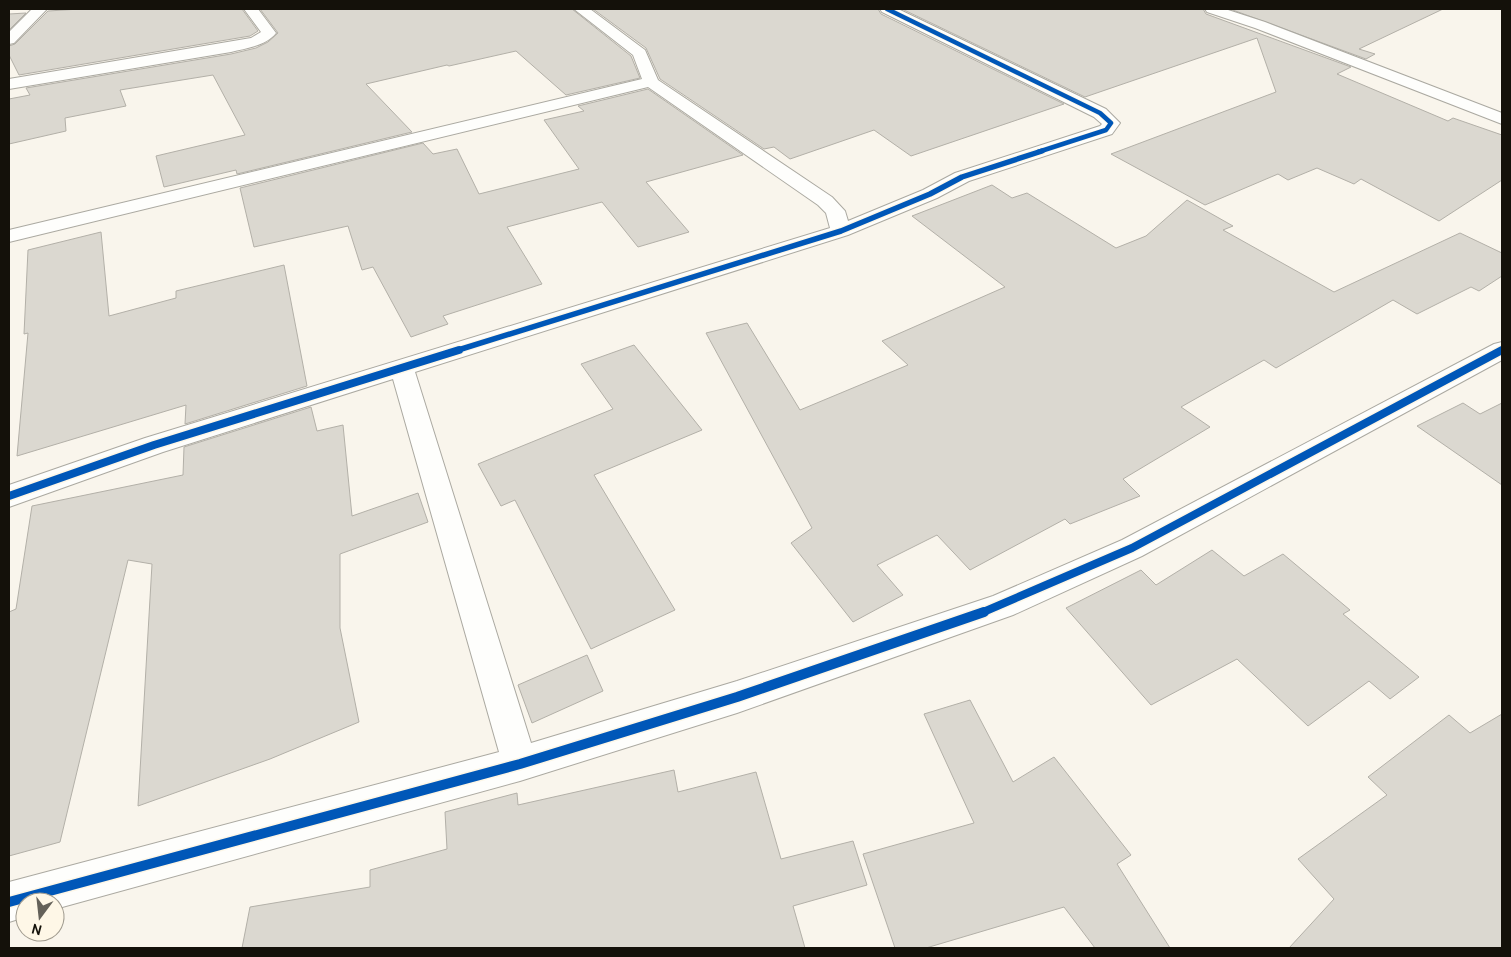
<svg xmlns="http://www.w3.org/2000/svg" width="1511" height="957" font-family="Cabin,sans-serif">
	<rect width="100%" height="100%" fill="#f9f5ec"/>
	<g fill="#dbd8d0" stroke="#b3b0a8">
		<polygon points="80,9 242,9 258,31 250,36 19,75 9,55 9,46 15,44 48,11"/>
		<polygon points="260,9 572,9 631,56 640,78 566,95 516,51 449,66 447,65 366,84 412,132 237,174 236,170 164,187 156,156 245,135 213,75 120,90 126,106 65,118 66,131 9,144 9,99 30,95 26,88 231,54 256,48 268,42 278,33"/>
		<polygon points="593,9 878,9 881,14 1064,104 911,156 874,130 790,159 774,147 764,149 660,79 646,48"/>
		<polygon points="902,9 1203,9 1206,14 1351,67 1337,74 1448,121 1453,118 1502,135 1502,180 1439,221 1361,179 1354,184 1317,168 1288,180 1278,174 1205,205 1111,154 1276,92 1257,38 1085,97"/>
		<polygon points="1230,9 1443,9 1359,49 1375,54 1366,59"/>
		<polygon points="26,13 9,30 9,14"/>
		<polygon points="648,89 743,155 646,182 689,232 638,247 602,202 507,227 542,284 443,316 448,324 411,337 373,267 362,270 348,226 254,247 240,188 423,143 433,154 457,149 479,194 579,169 544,120 584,111 578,106"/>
		<polygon points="992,185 1012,198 1027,193 1116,248 1146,236 1187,200 1233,226 1223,230 1334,292 1460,233 1502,253 1502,276 1479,291 1471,287 1417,314 1393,300 1276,368 1264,360 1181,407 1210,427 1123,479 1140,496 1070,524 1065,519 970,570 937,535 877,565 903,595 853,622 791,543 812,528 706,333 747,323 800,410 908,365 882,341 1005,287 912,216"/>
		<polygon points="101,232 109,316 176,298 176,291 284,265 307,386 185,424 186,405 17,456 28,333 24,334 28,250"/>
		<polygon points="634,345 702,430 594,475 675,610 591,649 515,500 501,506 478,464 613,409 581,364"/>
		<polygon points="1463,403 1480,414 1502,403 1502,485 1417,426"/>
		<polygon points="311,407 317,431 343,425 352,516 418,493 428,522 340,554 340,628 359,722 270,759 138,806 152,564 128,560 60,842 9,856 9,612 16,609 32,506 183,475 184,447"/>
		<polygon points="1212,550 1244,576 1283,554 1350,610 1343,614 1419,677 1390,699 1369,681 1308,726 1237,659 1151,705 1066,608 1141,570 1156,585"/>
		<polygon points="587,655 603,691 532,723 518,685"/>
		<polygon points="970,700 1013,782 1054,757 1131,855 1117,864 1170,948 1095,948 1064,907 926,948 895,948 863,854 974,823 924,714"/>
		<polygon points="1502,714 1502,948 1289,948 1334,899 1298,859 1387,795 1368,777 1449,715 1470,733"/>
		<polygon points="674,770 678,792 756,772 781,859 853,841 867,885 793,906 805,948 242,948 250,907 370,887 370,870 447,849 445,812 517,793 518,805"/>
	</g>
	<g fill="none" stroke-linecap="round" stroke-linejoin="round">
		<defs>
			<g id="street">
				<polygon points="32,9 47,9 14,43 9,44 9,32"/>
				<path d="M244 9H258L276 33C266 46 246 48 231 52L9 89V79L251 38 261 32Z"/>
				<polygon points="574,9 590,9 645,50 658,80 832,197 845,211 848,221 923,190 955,173 1100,126 1102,124 1094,117 882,12 880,9 898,9 1106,109 1120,123 1112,134 969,181 937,198 848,235 415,372 531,743 737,681 993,596 1122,540 1494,344 1502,342 1502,360 1142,556 1013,615 737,713 520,781 55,909 55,902 25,902 25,917 9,922 9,882 499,752 393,379 163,452 9,507 9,485 145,438 830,228 826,213 818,205 648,87 9,242 9,230 642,79 633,55"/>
				<polygon points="1205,9 1225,9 1265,22 1502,113 1502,124 1255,28 1207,12"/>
			</g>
		</defs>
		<use href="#street" stroke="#aba9a1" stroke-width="2"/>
		<use href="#street" fill="#fefefc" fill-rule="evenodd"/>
		<defs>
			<polyline id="cycleway-far3" points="887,9 1100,113 1111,123 1106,130 1038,152"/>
			<g id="cycleway-far2">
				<polyline points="455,351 841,231 930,194 962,177 1042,151"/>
				<polyline points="1499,351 1502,350"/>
			</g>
			<g id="cycleway-far1">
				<polyline points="9,496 154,445 459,350"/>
				<polyline points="981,613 1132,548 1502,350"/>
			</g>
			<polyline id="cycleway" points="9,902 520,764 737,697 984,612"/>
		</defs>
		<use href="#cycleway-far3" stroke="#fef7e7" stroke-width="6"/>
		<use href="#cycleway-far2" stroke="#fef7e7" stroke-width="8"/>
		<use href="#cycleway-far1" stroke="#fef7e7" stroke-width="11"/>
		<use href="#cycleway" stroke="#fef7e7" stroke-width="13"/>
		<use href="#cycleway-far3" stroke="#0057b8" stroke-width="4.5"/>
		<use href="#cycleway-far2" stroke="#0057b8" stroke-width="5.5"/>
		<use href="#cycleway-far1" stroke="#0057b8" stroke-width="8"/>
		<use href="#cycleway" stroke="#0057b8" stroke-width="10"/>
	</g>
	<rect width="1511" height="957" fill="none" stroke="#14110a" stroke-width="20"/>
	<g transform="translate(40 917) rotate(195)"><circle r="24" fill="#fef7e7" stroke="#a09b8f"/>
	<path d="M0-4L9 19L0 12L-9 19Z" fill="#646159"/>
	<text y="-8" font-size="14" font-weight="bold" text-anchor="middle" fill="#14110a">N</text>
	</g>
</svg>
